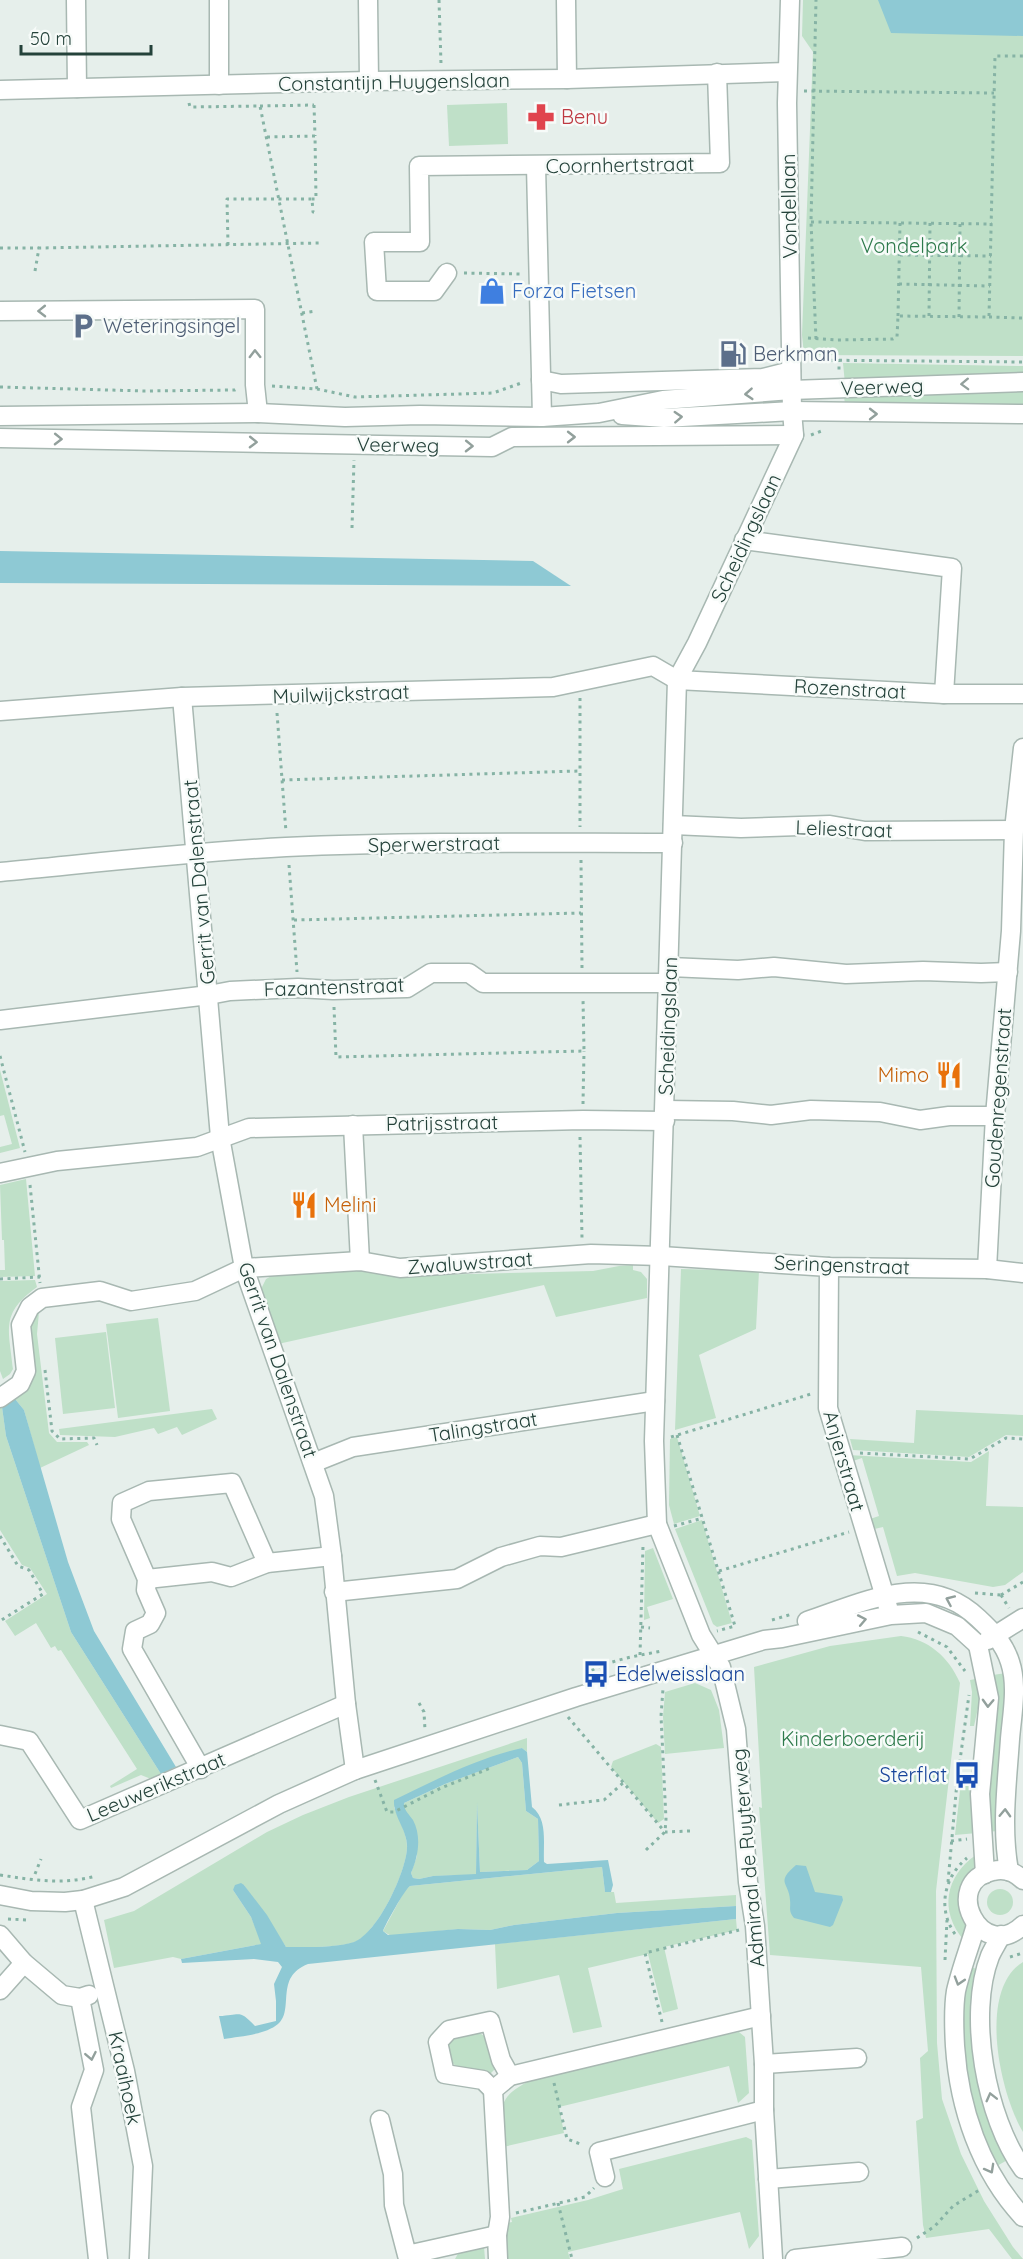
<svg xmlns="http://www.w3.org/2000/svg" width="1023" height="2259" font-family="Quicksand,sans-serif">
	<rect width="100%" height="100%" fill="#e6efeb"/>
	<g fill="#bfe0c8">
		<polygon points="803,0 1023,0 1023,356 804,355 802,335 813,52 802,36"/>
		<polygon points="507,103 508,144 449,146 447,105"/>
		<polygon points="843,363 1023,366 1023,377 845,384"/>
		<polygon points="1023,387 1023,409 845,408 844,393"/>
		<polygon points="0,1070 20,1148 0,1153 0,1147 12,1144 4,1115 0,1116"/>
		<polygon points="26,1179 35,1276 0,1277 0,1270 5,1270 4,1240 2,1240 0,1185"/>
		<polygon points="633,1265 633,1270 641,1272 647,1279 647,1298 556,1317 544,1285 278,1344 265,1312 261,1289 266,1279 279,1272 362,1271 390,1276 593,1271 619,1266"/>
		<polygon points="681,1269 759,1271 756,1329 699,1355 716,1418 675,1430"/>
		<path d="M35 1280 37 1287C0 1314 9 1328 13 1369L10 1374 3 1379 0 1371V1281Z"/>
		<path d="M39 1312 37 1334 49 1433 57 1442H87L89 1445 40 1468 24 1410 15 1399C52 1377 15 1339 39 1312Z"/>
		<polygon points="158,1318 170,1411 118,1418 106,1324"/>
		<polygon points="106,1332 115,1408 63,1414 55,1338"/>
		<polygon points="2,1407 6,1436 71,1632 161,1774 151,1779 141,1775 111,1788 110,1786 137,1769 61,1650 58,1651 55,1646 51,1648 36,1623 15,1636 5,1621 47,1594 30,1568 22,1565 0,1530 0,1408"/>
		<polygon points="212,1409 217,1419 182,1435 177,1427 158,1434 154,1428 115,1437 60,1435 59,1429"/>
		<polygon points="916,1410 1023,1415 1023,1436 1006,1435 969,1457 853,1450 850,1439 914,1443"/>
		<polygon points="677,1437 700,1516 674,1524 669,1505 670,1439"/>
		<polygon points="989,1451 986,1506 1023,1507 1023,1572 1005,1585 993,1587 915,1573 897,1576 883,1527 870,1530 867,1520 879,1516 862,1458 850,1462 848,1455 971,1462"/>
		<polygon points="702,1520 732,1623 717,1627 713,1624 675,1529"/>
		<polygon points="653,1548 673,1599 647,1607 650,1618 644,1620 645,1551"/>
		<path d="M901 1636C928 1639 949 1657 960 1683L936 1891 937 2043 942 2099 961 2154 984 2201 1013 2247 1023 2259H1012L989 2229 926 2238 923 2225 916 2121 923 2118 920 2058 928 2051 921 1967 770 1955 759 1807 762 1808 754 1667 830 1646Z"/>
		<polygon points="1006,1673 1008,1692 998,1831 986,1832 993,1675"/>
		<polygon points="981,1678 982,1690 974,1726 970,1726 972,1692 970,1680"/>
		<polygon points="695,1683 711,1690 719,1710 724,1748 665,1754 663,1717 665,1692"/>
		<path d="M527 1738V1752L522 1748 394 1807C399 1820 407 1833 407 1847 407 1871 378 1932 355 1942 338 1948 304 1947 286 1947L244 1885 233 1890 251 1917 262 1944 181 1959 173 1957 114 1968 104 1920 134 1911 267 1832 303 1815 349 1797Z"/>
		<polygon points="656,1744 661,1747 664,1819 658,1823 611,1767 613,1761"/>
		<polygon points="518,1757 522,1763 526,1811 538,1819 539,1861 527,1870 480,1872 477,1803 476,1875 433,1876 419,1879 413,1878 411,1873 417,1856 404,1809 404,1803 445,1784"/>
		<polygon points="962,1773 968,1774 977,1833 955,1835"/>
		<path d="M976 1855C977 1868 970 1871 966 1882 960 1900 970 1922 964 1940 939 1912 945 1876 976 1855Z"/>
		<polygon points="602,1867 605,1892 614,1892 616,1903 736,1895 736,1906 617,1913 514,1925 490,1930 458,1929 391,1936 383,1931 405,1890 410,1886"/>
		<circle cx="1000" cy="1902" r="13"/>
		<polygon points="736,1919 737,1930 664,1947 678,2009 663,2013 648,1954 588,1968 602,2027 573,2033 559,1975 497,1989 495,1944"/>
		<path d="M1023 1962V2132C1000 2094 977 1990 1023 1962Z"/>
		<polygon points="971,1967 982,1971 976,2003 1011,2158 995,2167 982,2139 961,2059 964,1992"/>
		<path d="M477 2032C492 2037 492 2055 495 2069L489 2075C463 2069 452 2075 447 2045L451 2039Z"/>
		<path d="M739 2032 745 2037 749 2093 738 2103 729 2066 559 2107 564 2133 503 2147C500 2104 496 2096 538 2077L671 2048C691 2037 716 2037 739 2032Z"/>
		<polygon points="746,2137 752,2140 759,2236 749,2249 740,2212 568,2252 570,2259 506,2259 507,2223 512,2222 511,2218 588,2200 623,2189 619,2169"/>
		<polygon points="480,2246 484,2247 485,2259 455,2259 459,2252"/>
	</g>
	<g fill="#8ec9d4" fill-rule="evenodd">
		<polygon points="878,0 1023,0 1023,36 891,33"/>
		<polygon points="0,551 533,561 571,586 0,583"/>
		<polygon points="15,1399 24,1410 68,1562 94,1631 176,1767 161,1774 71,1632 6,1436 2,1407"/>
		<path d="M522 1748 527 1752 532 1807C548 1819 543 1843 544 1862L547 1864 608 1860 613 1885 611 1892H605L602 1867 410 1886C405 1889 385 1925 383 1931L388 1935 458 1929 490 1930 514 1925 617 1913 736 1906V1919L308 1964C274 1977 295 2010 278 2024 265 2035 240 2036 224 2039L219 2016C241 2015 239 2009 255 2026L276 2021V2001L274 1984 282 1967 278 1962 254 1959 182 1963 181 1959 261 1944 251 1917 233 1890 235 1885 241 1883 244 1885 267 1915 286 1947C306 1947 335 1948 354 1942 378 1933 406 1872 407 1848 408 1830 393 1817 394 1800 435 1780 478 1758 522 1748ZM518 1757 522 1763 526 1811 538 1819 539 1861 527 1870 480 1872 477 1802 476 1874 433 1876 419 1879 413 1878 411 1873C418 1857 422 1837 413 1820 409 1814 404 1811 404 1803L445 1784Z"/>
		<path d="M796 1865 806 1866 815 1892 842 1896 843 1900 833 1925 830 1927 794 1918C788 1911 791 1908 790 1900 789 1882 775 1883 796 1865Z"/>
	</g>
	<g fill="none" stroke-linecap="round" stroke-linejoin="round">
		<defs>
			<g id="minor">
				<polyline points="76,0 77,88"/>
				<polyline points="219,0 219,85"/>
				<polyline points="368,0 369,81"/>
				<polyline points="566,0 567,79"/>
				<polyline points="0,90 369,81 567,79 787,72"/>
				<polyline points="536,166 542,417"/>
				<polyline points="447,273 434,291 377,291 374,242 420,242 419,166 720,163 717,73"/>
				<polyline points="0,311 255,309 255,385 258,413"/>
				<polyline points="541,380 561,384 763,378 791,371"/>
				<polyline points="622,415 664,418 792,411 1023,414"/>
				<polyline points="0,416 258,413 345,417 420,415 542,417 599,413 663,400 791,390 1023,382"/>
				<polyline points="0,438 492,447 512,437 794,435"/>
				<polyline points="744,540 952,568 944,694"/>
				<polyline points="182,697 220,1137 244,1268 324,1496 332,1556 346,1704 355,1770"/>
				<polyline points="0,711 182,697 553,687 653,666 677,680 944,694 1023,694"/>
				<polyline points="673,825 741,828 830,825 865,831 1014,830"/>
				<path d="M0 872C95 863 190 852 286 847 415 841 544 843 673 843"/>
				<polyline points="670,967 738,970 774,967 846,974 923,971 981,973 1008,972"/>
				<polyline points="0,1020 209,995 230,991 298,988 333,990 407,988 431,973 469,973 483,983 669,983"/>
				<polyline points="666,1110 733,1111 771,1115 811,1110 880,1112 920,1120 949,1116 995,1116"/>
				<polyline points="353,1125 360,1261"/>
				<polyline points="0,1173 57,1161 197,1147 249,1128 583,1120 665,1121"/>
				<polyline points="829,1267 828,1408 888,1607"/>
				<polyline points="987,1269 995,1116 1011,931 1014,830 1023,748"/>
				<polyline points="0,1398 20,1384 26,1371 21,1325 30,1307 42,1298 100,1291 131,1301 195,1291 244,1268 360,1261 400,1268 591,1254 661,1256 829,1267 987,1269 1023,1273"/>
				<polyline points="313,1463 353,1447 655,1401"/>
				<polyline points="147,1579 212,1572 231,1577 267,1563 332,1556"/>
				<polyline points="334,1592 457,1579 501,1557 540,1546 561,1547 657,1524"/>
				<path d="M807 1621C864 1602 927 1569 978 1618 992 1631 1004 1643 1010 1662 1018 1686 1012 1714 1010 1739 1007 1784 1001 1827 1009 1871"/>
				<polyline points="988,1640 1023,1618"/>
				<polyline points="978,1645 989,1698 980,1794 985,1874"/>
				<polyline points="0,1735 29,1741 80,1820 346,1704"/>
				<polyline points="201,1769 132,1649 135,1631 150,1624 156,1613 146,1590 147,1579 121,1519 122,1503 149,1491 232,1483 267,1563"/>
				<path d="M1023 1880C1015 1872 1004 1868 993 1871 940 1882 981 1965 1023 1925"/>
				<polyline points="0,1895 31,1901 65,1902 83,1900 124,1887 279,1804 355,1770 576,1697 764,1640 782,1638 891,1615 926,1613 957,1626 978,1645"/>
				<polyline points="83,1900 125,2071 143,2166 139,2259"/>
				<path d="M976 1925C970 1946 961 1969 956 1991 953 2009 954 2028 955 2046 959 2107 980 2171 1023 2217"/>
				<polyline points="0,1935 24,1963 62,1995 80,1998 89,1995"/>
				<path d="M1001 1935C998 1942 993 1949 990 1956 967 2015 986 2118 1023 2169"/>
				<polyline points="0,1990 24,1963"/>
				<polyline points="80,1998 94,2070 81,2107 98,2259"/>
				<polyline points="764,2064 857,2058"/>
				<polyline points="493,2090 483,2080 445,2074 438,2042 449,2030 490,2021 501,2060 510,2076"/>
				<polyline points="380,2120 393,2174 394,2205 407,2255 497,2235"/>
				<polyline points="605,2177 599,2152 764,2110"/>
				<polyline points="768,2179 859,2172"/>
				<polyline points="498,2259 497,2235 500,2217 493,2090 510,2076 761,2016"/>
				<polyline points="773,2259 764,2110 764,2064 755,1926 748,1882 736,1729 721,1667 701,1635 657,1524 654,1441 677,680 697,643 794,435 792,411 787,103 790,0"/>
				<polyline points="795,2259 902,2247"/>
			</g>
		</defs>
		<use href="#minor" stroke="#a8b8b2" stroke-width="21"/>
		<g stroke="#86b3a5" stroke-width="3" stroke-dasharray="3 4.5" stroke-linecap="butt">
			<polyline points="439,0 441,64"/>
			<polyline points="804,91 994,93"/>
			<polyline points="189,103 190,107 260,106 317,389"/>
			<polyline points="314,105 315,136"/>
			<polyline points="260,106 314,105"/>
			<polyline points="267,137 315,136 316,199 312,199"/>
			<polyline points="811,222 992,224"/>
			<polyline points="228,245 227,199 312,199 313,212 314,212"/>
			<polyline points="0,248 39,248"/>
			<polyline points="900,255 991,256"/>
			<polyline points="35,271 39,248 319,243"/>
			<polyline points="464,273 523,274"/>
			<polyline points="899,284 990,286"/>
			<polyline points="302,313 316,311"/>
			<polyline points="898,316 900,223"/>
			<polyline points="929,316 930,223"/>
			<polyline points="959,317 960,224"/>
			<polyline points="989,317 1023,318"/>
			<polyline points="808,338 837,340 893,339 897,337 898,316 989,317 995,56 1023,56"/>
			<polyline points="816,339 811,222 816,0"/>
			<polyline points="839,359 839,372"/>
			<polyline points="809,360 1023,362"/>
			<polyline points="272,386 317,389 355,397 493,393 524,382"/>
			<polyline points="0,387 144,391 235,390 239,388"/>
			<polyline points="811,435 824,430"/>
			<polyline points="352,528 354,460"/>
			<polyline points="580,698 580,827"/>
			<polyline points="277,713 286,832"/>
			<polyline points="282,780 579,771"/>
			<polyline points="581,860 582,968"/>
			<polyline points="289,865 297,972"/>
			<polyline points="294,920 581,913"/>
			<polyline points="334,1007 336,1057 584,1051 583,998"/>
			<polyline points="0,1056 25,1152"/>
			<polyline points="583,1104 584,1051"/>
			<polyline points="580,1137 582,1238"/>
			<polyline points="30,1185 40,1283"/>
			<polyline points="0,1279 40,1277"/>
			<polyline points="45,1370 52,1431 60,1439 94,1438 97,1445"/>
			<polyline points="677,1435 735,1626 717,1631"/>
			<polyline points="671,1437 811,1394"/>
			<polyline points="860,1453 970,1459 1006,1438 1023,1439"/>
			<polyline points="674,1526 703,1518"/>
			<polyline points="0,1536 18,1566 29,1570 43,1594 0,1621"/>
			<polyline points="719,1571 849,1532"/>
			<polyline points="975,1593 1001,1595"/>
			<polyline points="1001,1595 1009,1608"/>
			<polyline points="1001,1595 1023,1582"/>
			<polyline points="772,1620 792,1614"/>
			<polyline points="641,1627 650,1628"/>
			<polyline points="918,1632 947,1647 965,1671"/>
			<polyline points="640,1655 643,1546"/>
			<path d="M585 1674C608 1660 636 1656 662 1651"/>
			<polyline points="419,1703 424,1712 425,1730"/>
			<polyline points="568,1717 665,1832 690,1831"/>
			<polyline points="375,1780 387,1812 394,1812 441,1788 493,1767"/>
			<polyline points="559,1805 604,1800 623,1783"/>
			<polyline points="951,1841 967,1839"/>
			<polyline points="646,1850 665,1832 666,1819 661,1716 663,1689"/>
			<polyline points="35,1874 41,1859"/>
			<path d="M0 1875C33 1880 63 1885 96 1876"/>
			<polyline points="948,1882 957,1782 969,1695"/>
			<polyline points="8,1919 28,1920"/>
			<path d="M955 1934C937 1909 944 1877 967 1858"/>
			<polyline points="1010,1957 1023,1953"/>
			<polyline points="945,1960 947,1920"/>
			<polyline points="662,2022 645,1953 739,1930"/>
			<polyline points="554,2083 567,2139 583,2145"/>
			<polyline points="558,2203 572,2259"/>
			<polyline points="516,2213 585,2197 594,2188"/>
			<polyline points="917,2238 935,2226 953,2206 981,2189"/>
		</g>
		<use href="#minor" stroke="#fff" stroke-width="18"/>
	</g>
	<defs><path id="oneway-chevron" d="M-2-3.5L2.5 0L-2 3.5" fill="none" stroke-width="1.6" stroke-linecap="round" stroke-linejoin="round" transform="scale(1.5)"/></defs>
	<g stroke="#92a09c">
		<use href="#oneway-chevron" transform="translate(42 311) rotate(179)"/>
		<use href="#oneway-chevron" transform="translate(255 354) rotate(-91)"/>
		<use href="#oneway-chevron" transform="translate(965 384) rotate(178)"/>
		<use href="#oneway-chevron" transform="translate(749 394) rotate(176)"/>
		<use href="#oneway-chevron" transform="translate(873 414)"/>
		<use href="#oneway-chevron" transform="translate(678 417) rotate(-3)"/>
		<use href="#oneway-chevron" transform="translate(571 437)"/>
		<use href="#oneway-chevron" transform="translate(58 439) rotate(1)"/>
		<use href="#oneway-chevron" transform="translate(253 442) rotate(1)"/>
		<use href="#oneway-chevron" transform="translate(469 446) rotate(1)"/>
		<use href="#oneway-chevron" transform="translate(950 1600) rotate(-156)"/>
		<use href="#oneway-chevron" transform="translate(862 1620) rotate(-11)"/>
		<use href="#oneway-chevron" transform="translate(988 1703) rotate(92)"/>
		<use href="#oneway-chevron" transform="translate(1005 1813) rotate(-88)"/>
		<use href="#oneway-chevron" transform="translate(959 1981) rotate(107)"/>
		<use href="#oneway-chevron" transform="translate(91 2056) rotate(79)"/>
		<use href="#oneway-chevron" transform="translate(991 2097) rotate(-104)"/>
		<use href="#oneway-chevron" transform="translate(990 2169) rotate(61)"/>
	</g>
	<defs>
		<symbol id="pharmacy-bare" viewBox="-9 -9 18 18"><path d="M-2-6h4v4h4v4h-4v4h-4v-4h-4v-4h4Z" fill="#e0444e" stroke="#f7fbf9" stroke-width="2.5" paint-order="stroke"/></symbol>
		<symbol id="shop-bare" viewBox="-9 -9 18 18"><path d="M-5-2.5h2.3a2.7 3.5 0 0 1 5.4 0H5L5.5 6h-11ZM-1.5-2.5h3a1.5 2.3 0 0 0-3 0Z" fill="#3f7fe0" stroke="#f7fbf9" stroke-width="2.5" paint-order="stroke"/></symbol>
		<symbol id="parking-bare" viewBox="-9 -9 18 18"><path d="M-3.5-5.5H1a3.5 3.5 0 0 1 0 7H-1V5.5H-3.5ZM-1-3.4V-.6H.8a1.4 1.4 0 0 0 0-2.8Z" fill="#5c6f8a" stroke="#f7fbf9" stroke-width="2.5" paint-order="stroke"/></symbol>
		<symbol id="fuel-bare" viewBox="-9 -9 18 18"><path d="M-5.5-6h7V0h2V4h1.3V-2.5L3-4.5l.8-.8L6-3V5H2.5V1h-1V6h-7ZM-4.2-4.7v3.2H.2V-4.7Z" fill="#5c6f8a" stroke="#f7fbf9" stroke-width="2.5" paint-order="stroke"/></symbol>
		<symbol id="restaurant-bare" viewBox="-9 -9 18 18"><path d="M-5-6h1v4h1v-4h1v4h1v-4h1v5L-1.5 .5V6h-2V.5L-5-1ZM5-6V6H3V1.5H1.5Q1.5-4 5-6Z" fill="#e8710a" stroke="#f7fbf9" stroke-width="2.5" paint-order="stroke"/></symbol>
		<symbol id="bus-bare" viewBox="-9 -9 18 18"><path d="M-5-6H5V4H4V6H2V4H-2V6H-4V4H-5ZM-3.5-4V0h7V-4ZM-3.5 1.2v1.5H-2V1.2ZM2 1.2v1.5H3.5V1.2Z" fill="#1a4fb4" stroke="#f7fbf9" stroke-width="2.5" paint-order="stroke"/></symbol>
	</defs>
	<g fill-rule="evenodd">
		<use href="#pharmacy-bare" x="522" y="98" width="38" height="38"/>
		<use href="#shop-bare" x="473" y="272" width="38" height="38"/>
		<use href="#parking-bare" x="64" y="307" width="38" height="38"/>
		<use href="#fuel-bare" x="714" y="335" width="38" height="38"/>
		<use href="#restaurant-bare" x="930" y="1056" width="38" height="38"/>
		<use href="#restaurant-bare" x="285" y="1186" width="38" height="38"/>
		<use href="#bus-bare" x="577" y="1655" width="38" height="38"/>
		<use href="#bus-bare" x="948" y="1756" width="38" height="38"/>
	</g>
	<g text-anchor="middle" stroke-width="5" stroke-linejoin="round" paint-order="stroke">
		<g font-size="20" fill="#24423a" stroke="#f7fbf9">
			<text transform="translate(394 82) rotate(-1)" y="7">Constantijn Huygenslaan</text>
			<text transform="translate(620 165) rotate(-1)" y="7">Coornhertstraat</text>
			<text transform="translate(789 206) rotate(-91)" y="7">Vondellaan</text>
			<text transform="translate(882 387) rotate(-2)" y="7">Veerweg</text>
			<text transform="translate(398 445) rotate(1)" y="7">Veerweg</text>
			<text transform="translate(746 538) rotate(-65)" y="7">Scheidingslaan</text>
			<text transform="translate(850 689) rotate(3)" y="7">Rozenstraat</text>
			<text transform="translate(341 694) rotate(-2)" y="7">Muilwijckstraat</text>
			<text transform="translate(844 829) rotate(2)" y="7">Leliestraat</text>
			<text transform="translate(434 844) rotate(-1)" y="7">Sperwerstraat</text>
			<text transform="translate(199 882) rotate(-95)" y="7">Gerrit van Dalenstraat</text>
			<text transform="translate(334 987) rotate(-2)" y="7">Fazantenstraat</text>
			<text transform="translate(668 1026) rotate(-88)" y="7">Scheidingslaan</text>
			<text transform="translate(998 1098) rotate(-86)" y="7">Goudenregenstraat</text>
			<text transform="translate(442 1123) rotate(-1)" y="7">Patrijsstraat</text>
			<text transform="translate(470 1263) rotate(-4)" y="7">Zwaluwstraat</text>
			<text transform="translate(842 1265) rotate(2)" y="7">Seringenstraat</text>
			<text transform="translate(278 1360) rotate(71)" y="7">Gerrit van Dalenstraat</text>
			<text transform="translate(483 1427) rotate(-9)" y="7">Talingstraat</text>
			<text transform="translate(844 1461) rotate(74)" y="7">Anjerstraat</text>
			<text transform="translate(156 1787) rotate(-23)" y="7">Leeuwerikstraat</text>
			<text transform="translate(748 1858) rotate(-95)" y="7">Admiraal de Ruyterweg</text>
			<text transform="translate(125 2078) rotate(78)" y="7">Kraaihoek</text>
		</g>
		<g font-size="20" fill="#be3a42" stroke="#f7fbf9" text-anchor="start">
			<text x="561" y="124">Benu</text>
		</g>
		<g font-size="20" fill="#2d7a4b" stroke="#f7fbf9">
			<text x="914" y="253">Vondelpark</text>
			<text x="853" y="1746">Kinderboerderij</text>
		</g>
		<g font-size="20" fill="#366cbe" stroke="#f7fbf9" text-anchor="start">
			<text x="512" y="298">Forza Fietsen</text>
		</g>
		<g font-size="20" fill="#4e5e75" stroke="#f7fbf9" text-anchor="start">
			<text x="103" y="333">Weteringsingel</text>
			<text x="753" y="361">Berkman</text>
		</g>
		<g font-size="20" fill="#c56008" stroke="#f7fbf9" text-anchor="end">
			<text x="929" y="1082">Mimo</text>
			<text x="324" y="1212" text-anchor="start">Melini</text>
		</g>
		<g font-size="20" fill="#164399" stroke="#f7fbf9" text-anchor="start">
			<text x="616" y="1681">Edelweisslaan</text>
			<text x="947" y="1782" text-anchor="end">Sterflat</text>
		</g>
	</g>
	<path d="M21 45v9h130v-9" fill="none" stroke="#24423a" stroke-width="3"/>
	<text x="30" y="45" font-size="18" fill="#24423a" stroke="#f7fbf9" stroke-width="4.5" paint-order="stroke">50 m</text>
</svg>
